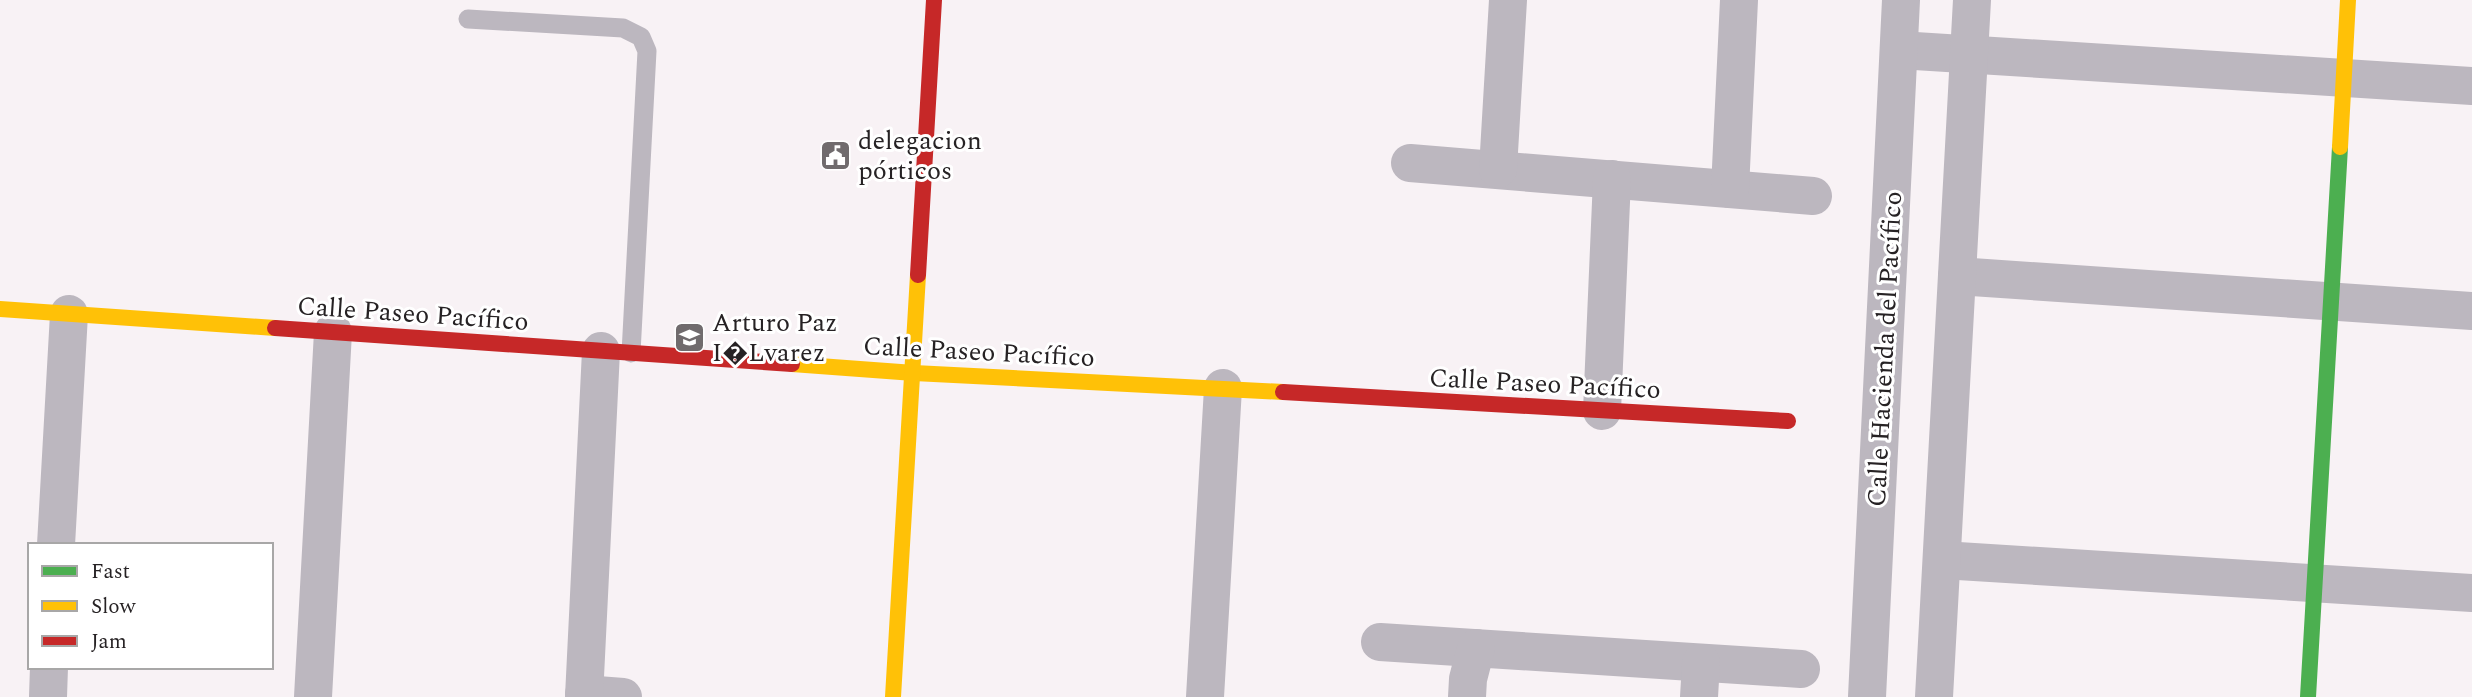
<svg xmlns="http://www.w3.org/2000/svg" width="2472" height="697" font-family="Spectral,serif">
	<rect width="100%" height="100%" fill="#f8f2f5"/>
	<g fill="none" stroke-linecap="round" stroke-linejoin="round">
		<polyline stroke="#bcb7bf" stroke-width="19" points="468,19 623,28 641,37 647,51 631,353"/>
		<g stroke="#bcb7bf" stroke-width="38">
			<polyline points="1899,50 2472,86"/>
			<polyline points="1410,163 1813,196"/>
			<polyline points="1498,169 1508,0"/>
			<polyline points="1730,189 1739,0"/>
			<polyline points="1957,276 2472,311"/>
			<polyline points="1602,411 1612,179"/>
			<polyline points="56,545 69,314"/>
			<polyline points="1942,560 2472,593"/>
			<polyline points="1380,642 1801,669"/>
			<polyline points="584,694 623,697"/>
			<polyline points="48,697 49,667"/>
			<polyline points="313,697 333,332"/>
			<polyline points="584,697 601,351"/>
			<polyline points="1205,697 1223,388"/>
			<polyline points="1467,697 1468,679 1476,648"/>
			<polyline points="1699,697 1701,663"/>
			<polyline points="1867,697 1901,0"/>
			<polyline points="1934,697 1972,0"/>
		</g>
		<polyline stroke="#4caf50" stroke-width="16" points="2308,697 2340,147"/>
		<g stroke="#ffc107" stroke-width="16">
			<polyline points="2340,147 2348,0"/>
			<polyline points="0,309 275,328"/>
			<polyline points="792,364 914,373 1283,392"/>
			<polyline points="893,697 918,275"/>
		</g>
		<g stroke="#c62828" stroke-width="16">
			<polyline points="918,275 934,0"/>
			<polyline points="275,328 792,364"/>
			<polyline points="1283,392 1788,421"/>
		</g>
	</g>
	<defs>
		<symbol id="civic-square" viewBox="-11 -11 22 22"><rect x="-9" y="-9" width="18" height="18" rx="4" fill="#706b6d" stroke="#fff"/><path d="M-.6-6.5H3V-4.5H.6V-3L4-1V1h2V6H-6V1h2V-1L-.6-3ZM-1.2 2.5V6h2.4V2.5Z" fill="#fff"/></symbol>
		<symbol id="school-square" viewBox="-11 -11 22 22"><rect x="-9" y="-9" width="18" height="18" rx="4" fill="#706b6d" stroke="#fff"/><path d="M0-5L7-2L0 1L-7-2ZM-4 1L0 2.5L4 1V4Q0 6-4 4Z" fill="#fff"/></symbol>
	</defs>
	<g fill-rule="evenodd">
		<use href="#civic-square" x="818" y="138" width="35" height="35"/>
		<use href="#school-square" x="672" y="320" width="35" height="35"/>
	</g>
	<g text-anchor="middle" stroke-width="6" stroke-linejoin="round" paint-order="stroke">
		<g font-size="26" fill="#262224" stroke="#fff" text-anchor="start">
			<text x="858" y="149">delegacion<tspan x="858" dy="30">pórticos</tspan></text>
			<text x="712" y="331">Arturo Paz<tspan x="712" dy="30">I�Lvarez</tspan></text>
		</g>
		<g font-size="26" fill="#262224" stroke="#fff">
			<text transform="translate(413 313) rotate(4)" y="9">Calle Paseo Pacífico</text>
			<text transform="translate(1884 349) rotate(-87)" y="9">Calle Hacienda del Pacífico</text>
			<text transform="translate(979 351) rotate(3)" y="9">Calle Paseo Pacífico</text>
			<text transform="translate(1545 383) rotate(3)" y="9">Calle Paseo Pacífico</text>
		</g>
	</g>
	<rect x="28" y="543" width="245" height="126" fill="#ffffff" stroke="#a8a7a7" stroke-width="2"/>
	<rect x="42" y="566" width="35" height="10" fill="#4caf50" stroke="#a8a7a7" stroke-width="2"/>
	<text x="91" y="578" font-size="21" fill="#262224">Fast</text>
	<rect x="42" y="601" width="35" height="10" fill="#ffc107" stroke="#a8a7a7" stroke-width="2"/>
	<text x="91" y="613" font-size="21" fill="#262224">Slow</text>
	<rect x="42" y="636" width="35" height="10" fill="#c62828" stroke="#a8a7a7" stroke-width="2"/>
	<text x="91" y="648" font-size="21" fill="#262224">Jam</text>
</svg>
